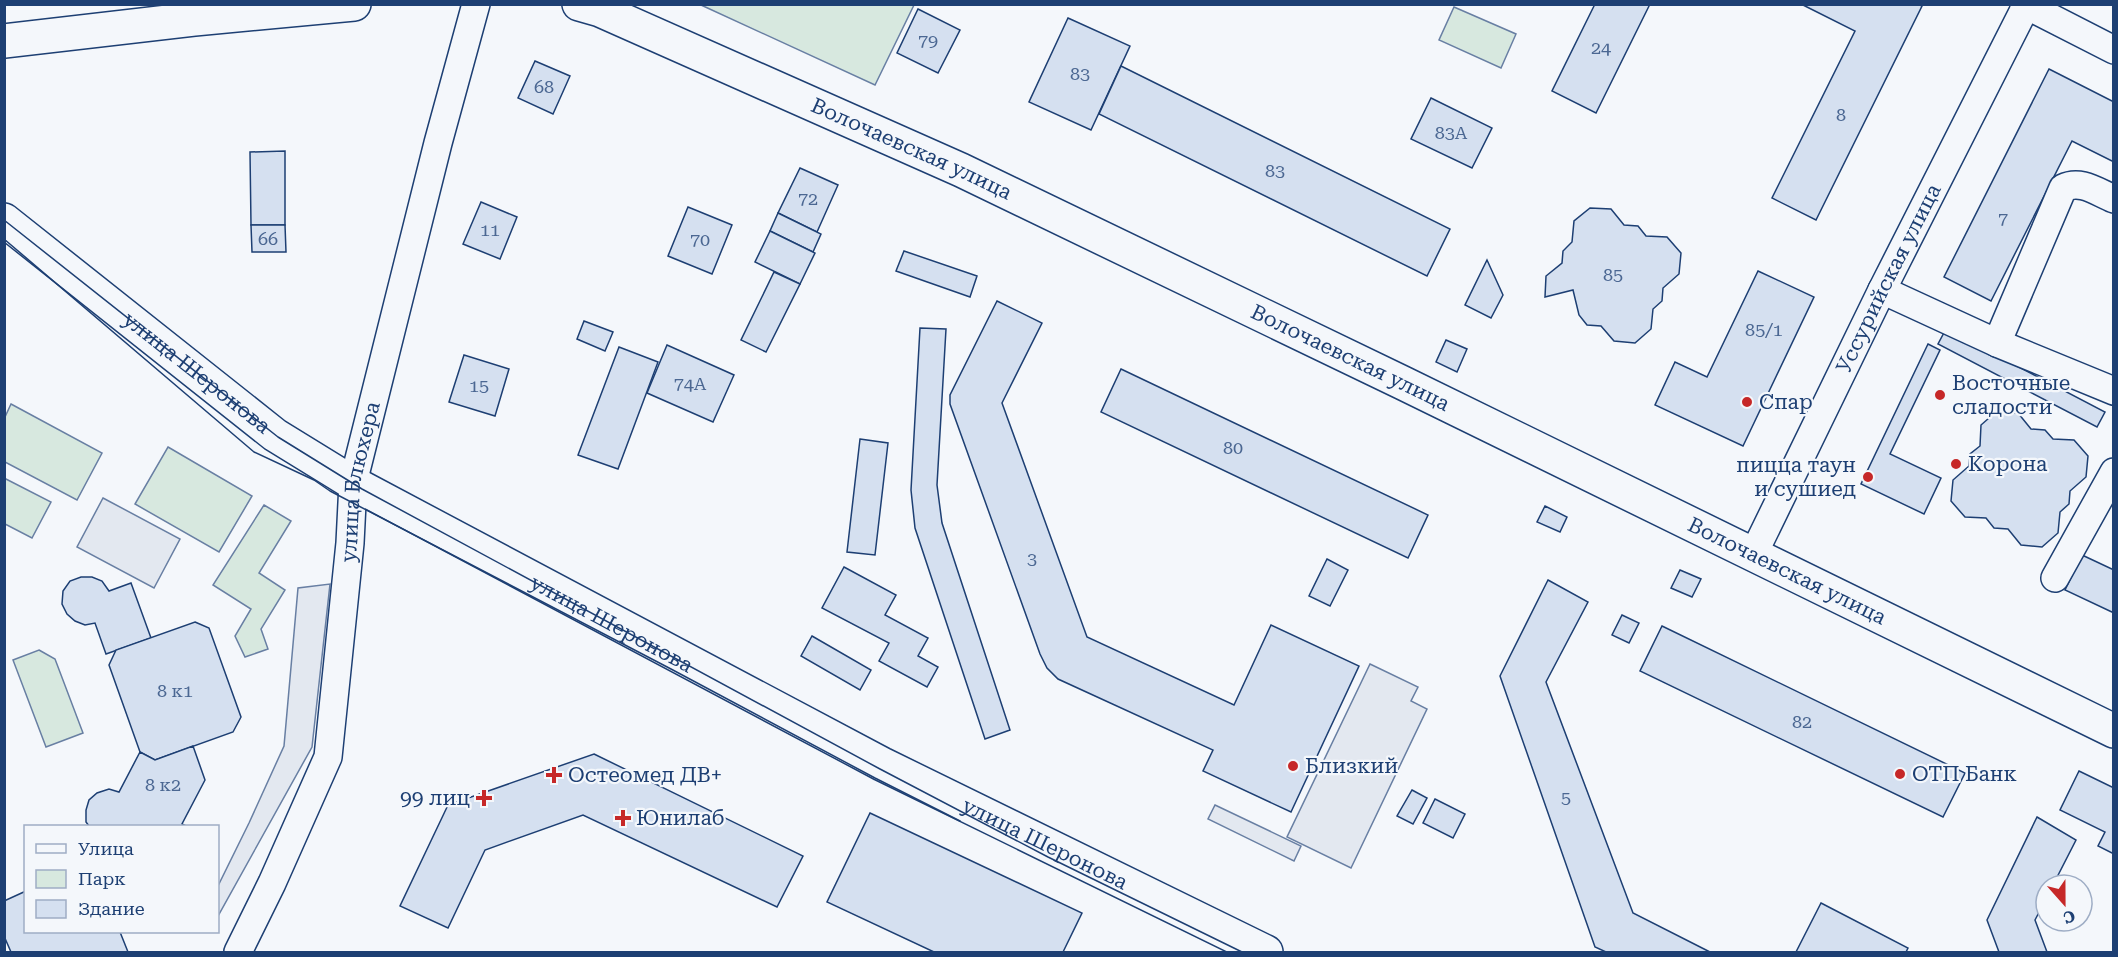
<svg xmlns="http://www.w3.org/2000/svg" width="2118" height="957" font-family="'Roboto Serif',serif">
	<rect width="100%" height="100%" fill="#f4f7fb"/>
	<g fill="#d7e8df" stroke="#687fa3" stroke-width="1.5">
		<polygon points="701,5 914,5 875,85"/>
		<polygon points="1454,7 1516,34 1501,68 1439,40"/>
		<polygon points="11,404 102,453 77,500 5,462 5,417"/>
		<polygon points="168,447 252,496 219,552 135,504"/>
		<polygon points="4,478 51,502 32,538 5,524"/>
		<polygon points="264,505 291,521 259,573 285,590 261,629 268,649 245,657 235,636 251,609 213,585"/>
		<polygon points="39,650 55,659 83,733 46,747 13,660"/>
	</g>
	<g fill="#e3e8f0" stroke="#687fa3" stroke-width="1.5">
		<polygon points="103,498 180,539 154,588 77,547"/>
		<polygon points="330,584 312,747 218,916 218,886 249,823 284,746 298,588"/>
		<polygon points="1370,664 1418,687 1411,701 1427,709 1351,868 1287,837"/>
		<polygon points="1215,805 1301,846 1294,861 1208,819"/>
	</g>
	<g fill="#d5e0f0" stroke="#1d3f73" stroke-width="1.5">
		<polygon points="1595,4 1650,4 1596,113 1552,91"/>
		<polygon points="1801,4 1918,4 1922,6 1816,220 1772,198 1855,31"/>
		<polygon points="918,9 960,30 938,73 897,53"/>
		<polygon points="1068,18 1130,46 1091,130 1029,102"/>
		<polygon points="535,61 570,76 553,114 518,98"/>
		<polygon points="1121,66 1450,229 1427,276 1099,114"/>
		<polygon points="2049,69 2114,102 2114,162 2072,141 1991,301 1944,277"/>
		<polygon points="1431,98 1492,128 1472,168 1411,139"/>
		<polygon points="285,151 285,225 251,225 250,152"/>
		<polygon points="800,168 838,185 817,232 778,213"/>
		<polygon points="481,202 517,217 500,259 463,244"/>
		<polygon points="688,207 732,225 712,274 668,256"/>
		<polygon points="1590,208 1611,209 1624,225 1638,226 1646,236 1667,237 1681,253 1679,274 1663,288 1662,301 1653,309 1651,329 1635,343 1614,341 1601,326 1587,325 1579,315 1573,290 1545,297 1546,276 1562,263 1563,251 1572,242 1574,221"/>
		<polygon points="778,213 821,234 813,252 770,231"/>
		<polygon points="251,225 285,225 286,252 252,252"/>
		<polygon points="770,231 815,253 800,284 755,262"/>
		<polygon points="904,251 977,276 970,297 896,271"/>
		<polygon points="1487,260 1503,295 1491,318 1465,305"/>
		<polygon points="1758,271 1814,297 1743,446 1655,405 1675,362 1707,377"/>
		<polygon points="774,272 800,284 766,352 741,340"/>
		<polygon points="997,301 1042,323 1002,403 1087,637 1234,705 1271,625 1359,666 1291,812 1203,771 1213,750 1058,679 1047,668 1040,654 950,404 950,395"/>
		<polygon points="584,321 613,332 605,351 577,339"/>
		<polygon points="920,328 946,329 937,485 942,523 1010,730 985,739 915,528 911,490"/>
		<polygon points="1946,329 2105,412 2097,427 1938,344"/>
		<polygon points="1446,340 1467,349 1457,372 1436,362"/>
		<polygon points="1928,344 1940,350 1890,454 1941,478 1924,514 1861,484"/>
		<polygon points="667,345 734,375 713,422 647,393"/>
		<polygon points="619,347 658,362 618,469 578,455"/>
		<polygon points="464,355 509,369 495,416 449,402"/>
		<polygon points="1121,369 1428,515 1408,558 1101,412"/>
		<polygon points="1997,411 2018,413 2031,429 2045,430 2053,439 2074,440 2088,456 2086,477 2070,491 2069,504 2060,512 2058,533 2042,547 2021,545 2008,529 1994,528 1986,518 1965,517 1951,501 1953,480 1969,466 1970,454 1980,446 1981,425"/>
		<polygon points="860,439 888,443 875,555 847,552"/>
		<polygon points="1545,506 1567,517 1560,532 1537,522"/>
		<polygon points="2082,555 2114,570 2114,613 2065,590"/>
		<polygon points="1327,559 1348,570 1330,606 1309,596"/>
		<polygon points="844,567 896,595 885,615 928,638 918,656 938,667 927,687 879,661 889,643 822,608"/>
		<polygon points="1680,570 1701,579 1692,597 1671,588"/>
		<polygon points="81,577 92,577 102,581 109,591 131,583 151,638 106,654 95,623 85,625 75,621 67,614 62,604 63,591 70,581"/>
		<polygon points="1548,580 1588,602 1546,682 1633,913 1710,952 1606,952 1595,947 1500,676"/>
		<polygon points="1622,615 1639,623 1629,643 1612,635"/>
		<polygon points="195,622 209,628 241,717 233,732 155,760 140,752 109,665 116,650"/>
		<polygon points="1662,626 1965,773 1943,817 1640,671"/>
		<polygon points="812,636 871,670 860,690 801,656"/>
		<polygon points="193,746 205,780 182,824 186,826 89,826 86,822 86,810 89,800 97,793 109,789 119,792 140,752 155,760"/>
		<polygon points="594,754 803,856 777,907 583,815 485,850 448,928 400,906 448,805"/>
		<polygon points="2079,771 2114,788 2114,854 2098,846 2105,832 2060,810"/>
		<polygon points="1412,790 1427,798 1413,824 1397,816"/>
		<polygon points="1435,799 1465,814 1453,838 1423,823"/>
		<polygon points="870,813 1082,913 1063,952 934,952 827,902"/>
		<polygon points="2037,817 2076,840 2053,885 2046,885 2046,899 2035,920 2047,952 1999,952 1987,920"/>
		<polygon points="26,891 26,932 120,932 128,952 11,952 4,936 4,901"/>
		<polygon points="1821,903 1908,948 1906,952 1796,952"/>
	</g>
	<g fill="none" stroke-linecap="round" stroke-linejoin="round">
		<defs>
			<g id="minor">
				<polyline points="2024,4 2114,50"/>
				<polyline points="1882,290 1997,343 2114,391"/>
				<path d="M1997 343 2063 188C2081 179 2097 192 2114 199"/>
				<path id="s1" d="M1753 555 1882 290 2027 4"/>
				<polyline points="2055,578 2114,472"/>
				<path id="s2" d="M238 952 272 883 328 757 350 543 353 483 438 143 476 4"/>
			</g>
			<g id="major">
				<path id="s3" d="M579 4 600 10 961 170 1403 383 2114 731"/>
				<polyline points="4,41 194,19 354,4"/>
				<path id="s4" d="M4 220 275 435 353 483 882 764 1266 952"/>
			</g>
		</defs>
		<use href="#minor" stroke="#1d3f73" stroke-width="30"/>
		<use href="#major" stroke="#1d3f73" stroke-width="36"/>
		<use href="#minor" stroke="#f4f7fb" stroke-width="27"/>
		<use href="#major" stroke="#f4f7fb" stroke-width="33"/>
		<g stroke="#1d3f73" stroke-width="1.5">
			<path id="s5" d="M4 220 278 437 362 489 880 769 1048 857 1242 952"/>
			<polyline points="4,239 254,452 314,480 330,491 671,669 875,778 960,821"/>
		</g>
	</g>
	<g fill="#c62828" stroke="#f4f7fb" stroke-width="2">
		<circle cx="1940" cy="395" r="6"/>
		<circle cx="1747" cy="402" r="6"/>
		<circle cx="1956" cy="464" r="6"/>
		<circle cx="1868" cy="477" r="6"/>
		<circle cx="1293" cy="766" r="6"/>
		<circle cx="1900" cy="774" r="6"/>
		<path d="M551 766h6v6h6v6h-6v6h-6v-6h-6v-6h6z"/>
		<path d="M481 789h6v6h6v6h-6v6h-6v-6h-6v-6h6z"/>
		<path d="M620 809h6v6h6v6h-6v6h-6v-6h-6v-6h6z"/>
	</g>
	<g text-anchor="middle" stroke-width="4.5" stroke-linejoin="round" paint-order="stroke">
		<g font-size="18" fill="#4b6792">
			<text x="928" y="47">79</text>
			<text x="1601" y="54">24</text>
			<text x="1080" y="80">83</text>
			<text x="544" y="93">68</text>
			<text x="1841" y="121">8</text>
			<text x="1451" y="139">83А</text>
			<text x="1275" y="177">83</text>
			<text x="808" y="205">72</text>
			<text x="2003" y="225">7</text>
			<text x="490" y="236">11</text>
			<text x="268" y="245">66</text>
			<text x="700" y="246">70</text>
			<text x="1613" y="281">85</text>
			<text x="1764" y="336">85/1</text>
			<text x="690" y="390">74А</text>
			<text x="479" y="392">15</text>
			<text x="1233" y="454">80</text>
			<text x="1032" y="565">3</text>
			<text x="175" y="697">8 к1</text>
			<text x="1802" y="728">82</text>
			<text x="163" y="791">8 к2</text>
			<text x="1566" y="804">5</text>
		</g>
		<g font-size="21" fill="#1d3f73" stroke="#f4f7fb">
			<text dy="7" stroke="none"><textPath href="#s3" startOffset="363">Волочаевская улица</textPath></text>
			<text dy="7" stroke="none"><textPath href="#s1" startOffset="308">Уссурийская улица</textPath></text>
			<text dy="7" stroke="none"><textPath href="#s3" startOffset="849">Волочаевская улица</textPath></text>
			<text dy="7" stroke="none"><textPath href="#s5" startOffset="246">улица Шеронова</textPath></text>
			<text dy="7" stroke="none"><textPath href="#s2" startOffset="492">улица Блюхера</textPath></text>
			<text dy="7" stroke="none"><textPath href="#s3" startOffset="1335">Волочаевская улица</textPath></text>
			<text dy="7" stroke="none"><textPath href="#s5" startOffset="732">улица Шеронова</textPath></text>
			<text dy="7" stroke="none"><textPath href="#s4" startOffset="1218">улица Шеронова</textPath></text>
		</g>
		<g font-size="21" fill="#1d3f73" stroke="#f4f7fb" text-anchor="start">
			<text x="1952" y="390">Восточные<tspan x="1952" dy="24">сладости</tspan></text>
			<text x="1759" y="409">Спар</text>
			<text x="1968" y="471">Корона</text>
			<text x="1856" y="472" text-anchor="end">пицца таун<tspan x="1856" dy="24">и сушиед</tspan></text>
			<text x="1305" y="773">Близкий</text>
			<text x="1912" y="781">ОТП Банк</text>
			<text x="568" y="782">Остеомед ДВ+</text>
			<text x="470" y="805" text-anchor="end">99 лиц</text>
			<text x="636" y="825">Юнилаб</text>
		</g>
	</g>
	<rect width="2118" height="957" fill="none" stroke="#1d3f73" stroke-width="12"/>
	<rect x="24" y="825" width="195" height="108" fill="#f4f7fb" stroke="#9eadc5" stroke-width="1.5"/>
	<rect x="36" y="844" width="30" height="9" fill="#f4f7fb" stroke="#9eadc5" stroke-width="1.5"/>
	<text x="78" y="855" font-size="18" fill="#1d3f73">Улица</text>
	<rect x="36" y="870" width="30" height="18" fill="#d7e8df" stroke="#9eadc5" stroke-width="1.5"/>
	<text x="78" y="885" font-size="18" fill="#1d3f73">Парк</text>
	<rect x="36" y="900" width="30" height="18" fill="#d5e0f0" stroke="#9eadc5" stroke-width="1.5"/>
	<text x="78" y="915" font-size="18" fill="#1d3f73">Здание</text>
	<g transform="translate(2064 903) rotate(159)"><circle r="28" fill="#f4f7fb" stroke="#9eadc5" stroke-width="1.5"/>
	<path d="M0-4.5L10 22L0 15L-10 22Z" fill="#c62828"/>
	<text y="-9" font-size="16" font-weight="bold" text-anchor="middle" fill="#1d3f73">С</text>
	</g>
</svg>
